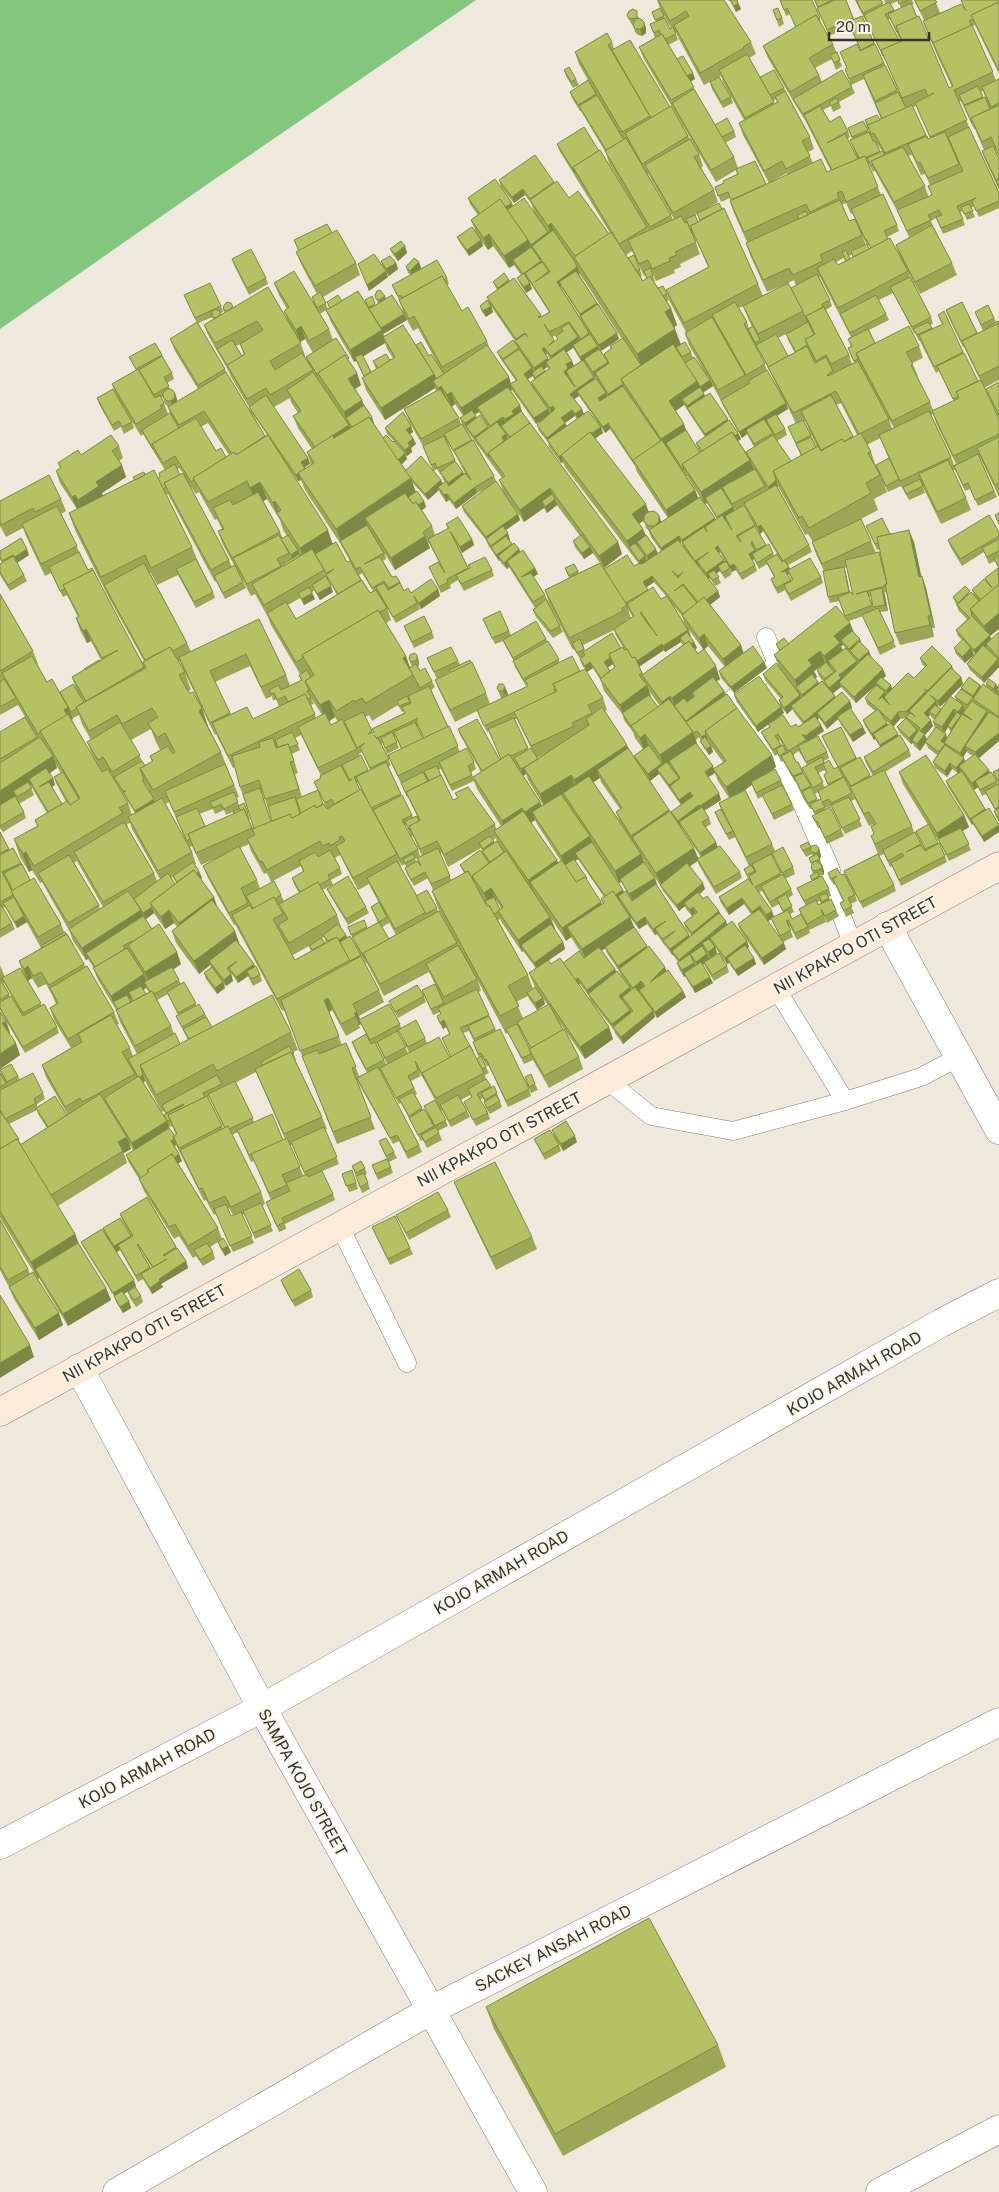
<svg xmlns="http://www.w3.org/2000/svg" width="999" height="2192" font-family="'Public Sans',sans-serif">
	<rect width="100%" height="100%" fill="#eee9dc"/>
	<polygon fill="#83c67d" points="0,0 476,0 199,190 0,329"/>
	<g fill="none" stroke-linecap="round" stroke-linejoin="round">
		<defs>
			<g id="lane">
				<polyline points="766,637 777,664 732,699 799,797 831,870 828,880 853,945"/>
				<polyline points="776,988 845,1101"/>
				<polyline points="607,1080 651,1116 733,1131 845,1101 921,1077 959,1057"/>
				<polyline points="339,1225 407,1363"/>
			</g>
			<g id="street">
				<polyline points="887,926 999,1130"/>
				<polyline points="79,1368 262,1708 533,2192"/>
				<polyline points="0,1845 262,1708 941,1323 999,1293"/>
				<polyline points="117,2192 431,2010 999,1722"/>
				<polyline points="880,2192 999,2129"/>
			</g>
			<polyline id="secondary" points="0,1412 999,866"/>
		</defs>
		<use href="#lane" stroke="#827d72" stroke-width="19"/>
		<use href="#street" stroke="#827d72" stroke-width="29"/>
		<use href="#secondary" stroke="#827d72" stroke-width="29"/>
		<use href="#lane" stroke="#fff" stroke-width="18"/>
		<use href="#street" stroke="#fff" stroke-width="28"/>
		<use href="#secondary" stroke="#fdebda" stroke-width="28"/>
	</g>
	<g fill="#9ba755" fill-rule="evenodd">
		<path d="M657 0H724L751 42 756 54 749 58 760 77 784 88 810 137 814 149 808 152 813 163 827 172 831 171 805 120 795 104 768 58 763 46 795 27 790 14 786 16 780 0 820 18 821 24 833 44 842 66 836 70 832 59 815 68 819 75 822 82 852 87 855 93 839 102 841 108 833 112 831 106 823 110 830 122 848 131 850 137 847 139 858 159 850 140 852 139 848 128 868 130 873 141 865 120 881 119 864 79 851 85 845 69 847 68 840 52 861 51 850 27 829 36 814 0H846L854 19 862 16 875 44 903 102 886 62 855 0H881L883 5 886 4 884 0H912L914 4 911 5 949 88 952 87 937 55 925 27 924 20 914 0H935L940 13 999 0V74L975 25 972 26 996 80 999 79V157L996 150H995L999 159V190L984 157 982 151 984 150 975 129H974L961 101 959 102 971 132 999 193V208L979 217 974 206 971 208 975 217 967 220 963 211 960 212 965 225 943 234 936 218 931 221 933 226 952 263 957 275 920 294 900 257 896 245 919 232 909 237 899 214 875 171 873 172 869 163 868 164 881 195 897 225 899 231 887 237 908 271 910 277 931 317 933 324 930 325 932 329 942 324 938 315 963 352 978 381 980 380 967 353 964 347H963L948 316 946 310 962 302 978 334 983 331 975 312 994 318 996 322 999 323V380L984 388 999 419V497L980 457 979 458 997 497 978 506 970 489 965 491 955 470H953L966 498 971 510 941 524 922 485 925 493 909 500 901 486 888 492 883 481 887 492 874 499 878 510 861 519 871 541 876 553 882 558 880 549 877 550 866 526 914 542 921 576H922L926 588 935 628H932L934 637 900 645 895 633 886 592 884 593 888 611 880 612 896 647 880 655 863 616 849 621 854 633 886 676 882 679 892 689 914 678 925 667 922 664 920 658 954 671 961 677 963 684 940 707 938 705V707L941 710 956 700 955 697 962 690 961 688 980 685 981 687 987 688 986 684H996L998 687 999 685V741L978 758 997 781 998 785V784L993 772 999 769V822L996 817 994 811 995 810 986 794 982 796 978 787 974 790 969 782 986 810 999 824V832L984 842 973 824 972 825 948 787 946 781 958 773 952 769 947 777 935 768 933 762 937 755 928 748 926 743 920 751 914 746 913 743 911 744 900 733 897 727 907 720V718L900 719 893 727 898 736 909 750 911 756 885 772 912 826 914 833 915 832 925 851 916 831 928 825 903 784 899 772 964 815 969 827 962 831 971 850 949 861 940 843 930 828 938 844 945 856 947 862 901 886 892 866 890 867 884 854 879 856 894 885 896 891 863 908 846 877 844 871 878 854 871 836 874 835 871 826 874 825 873 824 869 826 855 799 851 789 845 779 855 799 851 801 862 826 845 834 833 811 831 806 825 808 841 829 844 836 827 844 820 828H818L812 816 815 815 812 809H810L803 798 796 782H795L783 761 781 762 778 754 775 756 764 738 761 732 770 727 769 724 758 732 736 701 734 694 780 705 779 700 781 699 765 680 763 674 778 665 774 655 779 651 776 644H789L846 618 839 601 830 603 828 597 824 571 816 554 812 542H813L808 534 805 535 778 486 777 487 809 545 812 552 788 565 790 569 821 577 823 583 791 601 785 590 778 594 773 585 771 579 774 577 767 564 759 569 754 559 752 560 755 565 757 571 742 580 736 570 732 572 730 568 732 574 725 579 720 571 716 573 721 583 715 586 710 578 708 579 718 591 720 597 710 605 741 645 743 653 764 662 767 668 734 693 721 678 719 671 725 667 708 646 704 650 720 679 716 681 724 691 726 695 737 708 772 755 776 767 770 772 781 780 792 804 794 810 774 820 763 796 758 799 752 785 745 790 772 844 775 851 793 867 795 874 785 879 791 889 793 895 788 898 794 912 790 914 792 919 808 927 810 933 797 940 790 926H789L793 937 783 942 786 949 764 965 740 930 738 924 751 914 744 904 729 915 721 903 719 897 748 879 744 869 749 866 735 837 729 840 717 818 715 812 721 809 719 803 729 798 718 781 715 773 708 777 721 800 704 811 709 818 711 824 706 827 718 847 740 872 742 878 716 894 699 865 698 861 690 866 705 889 700 894 703 899 719 911 727 924 749 947 747 948 754 958 756 964 738 976 729 963 727 964 715 947 717 953 713 957 727 966 729 972 714 981 706 968 704 964 703 965 713 983 695 993 685 976 684 977 679 969 677 963 678 962 673 955H672L665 945V946L657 934 655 935 647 924 639 929 630 917 634 928 647 947 665 967 666 971 683 991 686 997 657 1018 654 1013 655 1017 623 1044 615 1033 614 1030 590 1000 589 996 580 984 579 985 613 1039 585 1059 555 1016 563 1030 579 1057 583 1069 549 1088 533 1060 524 1064 508 1033 506 1034 478 981 481 991 478 992 491 1020 496 1031 529 1089 531 1096 508 1107 489 1066H487L483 1059H482L489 1073 485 1075 486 1079 491 1088 497 1093 502 1107 490 1114 486 1108 484 1102H485L483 1098 480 1100 488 1113 490 1119 476 1126 464 1102 472 1098 470 1095 461 1100 467 1111 470 1117 451 1127 442 1110H441L448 1126 438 1131 442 1140 427 1148 423 1140 421 1141 401 1103 399 1104 382 1074 380 1069 379 1070 419 1145 422 1152 408 1159 399 1141 393 1144 359 1084 357 1080H356L375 1129 337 1144 284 1010 282 1011 235 924 234 925 208 878 203 866 220 857 201 865 192 846 189 847 169 802 165 804 192 852 196 864 195 865 202 878 200 879 218 909 235 931 239 943 254 964 260 975 262 981 253 986 248 976 238 983 231 973 233 981 226 986 224 984 225 988 217 994 206 979 204 973 211 967 210 965 199 974 176 943 172 931 177 927 174 923 165 929 154 913 146 919 152 929 181 964 173 970 181 984 184 982 196 1005 205 1014 212 1027 291 1032 298 1050 293 1052 296 1060H295L322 1117 327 1129 325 1130 339 1164 308 1177 333 1194 335 1200 285 1224 286 1229 279 1232 266 1202 271 1200 254 1161 251 1162 238 1132 232 1135 261 1192 265 1204 262 1206 273 1231 255 1239 245 1214 242 1215 254 1243 233 1252 216 1214 214 1215 206 1200 204 1201 176 1145 175 1147 179 1154 182 1161 178 1163 218 1228 222 1239 228 1246 231 1252 225 1256 220 1248 218 1242 210 1247 213 1252 215 1259 203 1266 196 1256 193 1258 179 1236 174 1239 144 1191 139 1179 128 1161 126 1155 133 1150 129 1143 131 1149 124 1153 127 1163 58 1206 75 1234 79 1244 106 1288 111 1300 68 1326 39 1278 38 1279 0 1218V1073L2 1076 0 1071 18 1076 20 1080 43 1093 45 1099 37 1104V1107L68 1115 46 1077 42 1065 71 1048 54 1020 50 1008 56 1004 52 995 46 984 38 988 32 978 28 981 41 1005 57 1027 59 1033 25 1053 6 1021 10 1033 9 1034 20 1055 0 1069 6 1020 0 1010V965L5 977 23 973 19 961 41 948 26 921 27 922 17 928 5 907 3 908 12 923 15 929 0 938V832L9 850 13 848 30 880 61 924 64 932 114 1012 119 1024 117 1025 130 1048 133 1056 137 1054 120 1022 115 1008 98 980 93 968H94L88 959 86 960 73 941 70 932 42 882 40 883 32 870 29 872 20 857 14 839 37 826 35 820 47 813 31 786H30L34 795 19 804 24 812 26 818 3 832 0 828V732L37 737 38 739 18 705 0 715V594L33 651 38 664H37L47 682 61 693 76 689 72 677 101 660 91 641 87 643 80 630 76 618 78 617 67 595 63 597 51 573 45 576 26 536 23 528 6 537 0 526V501L61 499 66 511 61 514 88 570 143 663 144 661 109 598 75 530 69 513 77 509 60 483 56 471 60 468 58 463 81 455 119 446 123 458 119 461 126 477 102 493 103 496 134 480 133 477 145 475 158 478 160 477 165 470 143 434 141 436 123 407 132 422 134 428 124 434 121 427 114 431 99 404 97 398 116 395 112 384 136 370 129 357 162 355 164 360 172 373 174 379 167 383 170 389 177 399V402L198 389 175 351 170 339 197 323 184 295 221 306 223 312 221 313V315L224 313 223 309 234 307 288 321 284 311 287 309 279 295 274 283 314 304 312 297 317 294 301 264 296 252 299 251 294 240 332 233 356 263 360 275 323 297 328 309 320 314 329 329 333 340 351 364 361 385 355 389 362 400 364 405 374 423 373 424 383 438 393 442 394 441 387 434 385 428 411 426 413 432 410 434 413 438 416 444 411 448 412 452 407 456H406L407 459 401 465 405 470H433L423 446 409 421 404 409 436 391 435 388 385 420 366 390 362 378 364 377 356 361 354 362 331 322 326 310 329 308 327 302 342 301 368 308 365 300 376 305 378 304 375 295 386 299 403 311 399 300 392 285 411 275 408 273 406 267 419 262 421 268 418 271 447 278 449 284 447 285 462 311 487 341 490 350 509 377 511 384 516 381 500 358 497 352 517 345 515 341 491 306 493 312 486 317 482 312 480 306 489 303 487 297 497 290 493 282 509 280 510 282 541 315 542 317 549 312 527 278 532 289 526 293 520 284 517 278 521 275 514 265 509 268 493 246 488 250 481 241 483 246 469 256 460 243 457 237 475 230 471 220 478 215 470 204 468 198 513 206 534 212 531 203 525 195 514 203 501 187 499 180 554 182 569 198 609 234 610 233 559 150 557 144 647 227 648 231H649L609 163 606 153 581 111H580L572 98 570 92 588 80 579 64 575 52 612 42 614 49 670 107 688 136 699 154 703 166 701 168 714 190 718 202 709 207 758 284 763 296 786 284 767 292 750 255 746 243 747 242 734 213 730 201 731 200 730 198 721 202 715 187 724 183 737 174 736 170 716 182 644 59 639 47 655 38 650 24 656 22 652 12 660 8 670 29 671 28 660 8ZM898 1 901 8 894 11 891 4ZM890 19 899 38H900L901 42H900L888 20ZM675 32H676L678 37 704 85 721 76 723 82 744 120 739 123 743 135 769 183 787 173V175L766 184 738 168 734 157 725 143 736 137 734 131 715 125 690 82 695 79 677 59 668 45 678 40ZM983 91 986 99 983 98 981 92ZM776 99 777 102 775 104 773 101ZM916 106 930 138 928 139 913 107ZM878 145 882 151 880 152 877 146ZM912 155 921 175 925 174 930 185 928 186 932 195 928 196 925 186 908 156ZM649 174 650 177 674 219 673 220 671 215 648 175ZM846 203 851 214 852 213 855 219 849 221 842 205ZM697 214 700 221 698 222 695 215ZM861 233 867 245H869L870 248 869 249 866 245ZM694 234 708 267 666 290 670 302 686 332 685 333 689 345 704 371 693 358 691 352 681 344 674 327 677 325 667 301 669 300 667 294 658 288 654 282 655 281 652 273V272L656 281 675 273 674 270 681 267 680 264 700 254 693 235ZM632 251 644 276 645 275 646 278 643 281 640 277 642 276 640 270 628 258 626 255ZM852 254 853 257 850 259 849 256ZM844 258 845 261 838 265 836 262ZM579 274H580L622 339 610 346 611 349 604 354 605 358 595 341 601 351 619 339ZM819 277H820L851 337 848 339 851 347 848 348 854 363 852 364 849 355 826 310 832 306 830 300ZM794 280 796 286 791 288 788 283ZM561 287 580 316 581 319 561 288ZM893 293 914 333H915L919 341H920L936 373 939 371 954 401 933 410 930 402 917 377 918 376 912 363 923 358 919 346 875 343 869 330 889 320 879 300ZM743 306 748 318 752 327 749 329 747 322 739 308ZM405 316 413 331 418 328 440 368 429 356 416 345 384 336 383 334 407 320ZM213 317V319L204 325 209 337 228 370 231 377 249 407 251 413 227 374 225 369 198 323ZM786 334 788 340 795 353 788 356 778 338ZM558 335 556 336 558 339 554 341 552 337ZM305 339 313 353 306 357 308 362 304 356 305 355 300 342ZM385 343 387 349 393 358 390 360 373 361 376 369 371 372 363 356ZM240 344 244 355 242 356 236 346ZM573 348 575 351 581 361 574 366 572 361 567 352ZM758 348 781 394 767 370 757 349ZM545 354H547L550 359 549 360ZM584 362H585L586 365 595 378 596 377 597 379H595ZM547 367 549 369 546 372 544 369ZM865 374 894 428 892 429 889 419ZM533 376 534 380 531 382 533 387 528 379ZM712 384 721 401 723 406 742 438 747 434 754 447 746 452 738 441 741 439 738 433 728 421 705 396 703 392 713 386ZM512 390 536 424 544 419 537 425 539 431 548 442 549 447 561 463 563 462 565 467 639 564 634 566 604 570 600 563 604 568 622 554 618 542 522 412 520 405 510 391ZM579 396 605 433 610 429 635 466 637 472 668 518 661 522V521L648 512 595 438 603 433 584 414 582 409 574 399ZM163 397 165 404 168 407 170 413 168 414 164 403 161 398ZM290 398 291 402 298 413 293 416 298 428 312 449 307 452 311 465 305 469 304 468 310 464 308 458 274 407ZM841 403 857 435 853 437 836 405ZM455 404 463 416 460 418 462 424 502 478 499 480 503 491 496 481 494 476 462 424H461L459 418 452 407ZM684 405 705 437 696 443 698 449 700 452V453L686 430 684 424 675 411ZM787 405 796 424 788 427 801 456 791 461 777 441 787 435 785 429 777 415 788 409ZM479 412 489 428 488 427 476 417 475 414ZM252 413 267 435 265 436ZM933 414 936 423 956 464 954 465 951 457 931 415ZM575 416 577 419 567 426 565 423ZM805 421 817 447H816L811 435 804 422ZM208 423 229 455 226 457 216 451 201 427ZM880 438 889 459 877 469 871 452 867 445ZM446 440 456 456 466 475 464 474 455 461ZM287 465 298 481 301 480 305 490 340 543 342 547 350 561 347 562 333 544ZM179 468 183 473 180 475 177 469ZM437 469 440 474H441L443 479 445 482 443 484 441 480 434 471ZM686 476H687L700 497 698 498 695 490ZM412 482 428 500 439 490 440 493 446 502 449 500 456 509 477 493 489 487 462 506 464 512 486 540 488 545 499 561 500 560 501 563 507 569 509 567 535 608 533 610 536 617 553 638 563 632 560 626 545 595 533 577 538 574 535 568 520 552 519 549 512 544 509 540H510L506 530 520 520 518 514 508 498 524 522 544 508 547 513 557 505 580 536 573 541 575 547 584 559 593 553 600 563 579 573 578 571 565 568 569 578 545 590 549 603 573 650 574 649 580 659 582 665 587 672 593 668 601 681 604 691 623 715 624 720 633 732 635 738 643 749 634 757 605 711 607 710 603 698 580 671 560 663 546 639 511 635 509 631 483 619 495 644 503 641 513 660 515 667 526 686 527 685 528 686 506 696 508 694 505 687 497 688 501 698H504L490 704 486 693 460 665 458 661 427 658 437 679 450 672V673L435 680 440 692 455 722 477 711 487 732 489 731 501 759 500 760 458 729 460 735 481 772 473 777 471 772 476 769 474 762 460 752 431 690 435 687 432 681 420 671 418 667 419 666V662L410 655 409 659 411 665 413 666 410 668 386 623 391 620 387 608 396 623 420 609 418 604 421 609 440 596 438 589 411 593 404 591 400 582 392 577 383 561 386 559 385 554 395 570 430 548 428 543H429L441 566 429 567 441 593 451 588 450 585 458 580 464 591 494 576 492 570 468 565 470 569H469L456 543 462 553 474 545 472 539 446 524 448 529 435 535 432 526 422 510 426 507 424 501 416 492ZM188 483 196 494 199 492 215 520 217 519 222 529 218 531 222 543 234 565 232 567 229 560ZM168 494 215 582 216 581 225 599 246 588 237 569 251 596 255 594 268 617 271 625 300 674 299 675 301 681 290 686 286 675 259 619 191 652 187 643 150 573H151L157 585 178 575 196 608 215 598 213 592 199 564 192 547 166 495ZM267 499 280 520 283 530 287 536 283 539 280 532 263 501ZM707 503 717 519 715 520 705 504ZM745 504 747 509 760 534 763 531 782 562 774 556 773 553 766 546 755 525 734 511V509L735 510ZM644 520 646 528 649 531 651 537 661 551 658 553 646 535 643 529 639 524ZM681 542 682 543 684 548 680 543ZM720 552 725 561 724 562 719 553ZM847 567 853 595 850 592 844 568ZM362 573 373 591 370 593 359 575ZM789 574 792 580 791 581 788 575ZM326 575 337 595 296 619 288 605 300 598 304 605 315 599 312 592 314 590 320 600 333 592ZM654 582 666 596 661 599 648 591 646 588ZM871 596 873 607 874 610 869 597ZM672 604 682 616 685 625ZM628 609 633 617 627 621 626 620 631 618ZM614 630 616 636 625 650H624L621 648 585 651 583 645ZM689 630 703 649 698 654 695 649 697 648 694 642 690 636ZM681 642 683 645 643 674 639 667 664 650 665 652ZM843 645 845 648 843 650 841 646ZM180 661 184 671 179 662ZM825 663 817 670 819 676 825 684 819 683 815 679 817 677 814 671ZM613 664 614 668 610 671 608 668ZM250 666 266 699 272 696 273 701 276 699 279 707 287 703 253 719 231 715 215 682ZM185 673 215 735 216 734 233 768 235 767 240 787 244 799H245L254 829H253L249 820 250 819 248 813 239 805 236 798 239 797 221 752 208 726 188 691 191 690ZM876 685 865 698 867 704 875 711 863 720 865 726 874 740 875 739 880 747 864 757 866 763 873 776 871 777 870 775 857 759 841 727 822 736 825 743 838 767 834 769 825 763 824 761 829 758 827 752 810 740 824 731 817 719 819 718 827 729 838 719 840 723 853 742 866 733 851 709 852 708 850 701 835 698 833 693 841 687 856 703ZM649 691 660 706 658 707 651 697ZM310 696 322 715 316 718 311 705 314 704ZM398 705 402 712 404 711V713L372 729 374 732 373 733 365 717 369 715 372 721ZM782 708 787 714 793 709 794 712 803 724 798 727H791L774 720 784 713ZM70 712 73 718 79 715 82 724 91 740 87 742 92 754 102 772 108 769 135 813 132 815 128 803 102 772 71 720 73 719ZM930 715 932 718 935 720 933 722 935 728 927 740 925 735 933 726 928 717ZM335 717 338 722 331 725 329 721ZM515 719H517L531 748 528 749ZM884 719 890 724 888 725ZM417 726H418L424 738 423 739ZM948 727 951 732 947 738 944 733ZM151 729 155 740 160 750 150 756 152 762 145 766 131 740ZM301 735 321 776V778L314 782 327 808 323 804 302 797 295 774 298 773 292 754 300 750 295 738ZM395 737H396L401 749 388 755 393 767 417 816 413 817 401 795 388 767 391 765 381 744 383 743 387 754 399 748ZM699 737 701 740 700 741 703 747 709 755 713 752 711 746 708 741V740L709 743 723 762 714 769 697 744 696 740ZM780 740 787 753 783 745 782 746 779 741ZM799 751 807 765 802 768 815 794 818 792 821 799 817 800 798 762H796L793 755ZM967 751 968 753 973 756 965 762 963 757ZM362 752 370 770 368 771 361 755 360 756 359 754ZM547 753 538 759 537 758ZM55 763 61 773 54 777 56 783 66 802 62 804 52 787 55 785 53 778 49 774 57 768ZM441 769 452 791 474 781 477 789 501 826 496 829 495 824 453 800 438 770ZM825 770 826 773 824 775 828 786 825 788 818 773ZM526 774 528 780 543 805 542 806 540 802 523 775ZM659 774 681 805 671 812 673 816 650 781ZM600 778 601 782 620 809 616 812 619 820 593 782ZM358 782 361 789 360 790 357 783ZM145 785H146L155 801V802ZM262 793H263L272 821 271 822ZM297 803 301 813H300ZM213 809 215 814 224 810 226 815 233 812 234 814 205 826 199 814ZM535 820 537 824 561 861 558 863 531 823ZM130 823 132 829 160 879 157 881 154 873 129 830 127 824ZM407 825 411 837 413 836 422 856 417 858 419 864 416 861 415 859 420 856 418 849 405 826ZM680 827H681L701 857 698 858ZM496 838 497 842 494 843 493 840ZM591 841 619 883 621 882 632 900 624 892ZM249 844 251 851 264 874 267 873 271 882 301 866 303 872 292 878 294 884 299 893 279 904 282 913 278 905 284 901 281 895 260 889 257 880 240 848ZM481 848 484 856 460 865 464 873 451 880 440 853H442L448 867ZM340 855 358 890 369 884 372 890 379 903 371 907 378 922 367 928 364 920 348 927 355 943 366 964 367 963 384 996 429 972 435 984 422 990 433 1015 440 1012V1014L437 1016 443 1029 446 1027 449 1034 442 1038 451 1057 450 1058 427 1043 425 1038 401 1028 400 1024 360 1020 359 1016 384 1002 379 990 363 960 361 955 347 938 346 935 340 928 341 927 337 915 322 890 333 885 331 880 342 874 340 868 335 858ZM774 857 782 874H781L773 858ZM398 859 402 866 405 864 406 867 405 868 407 874 414 886 428 878 433 890 432 891 438 908 458 946 438 912 437 908 416 896 400 866H401ZM578 859 604 897 601 899 603 904H602L575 861ZM643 859 660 885 663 891 679 911 685 906 686 909 692 916 696 914 684 923 686 929 691 935 690 936 656 884 655 878 644 862ZM77 861 103 907 100 909 99 905 74 863ZM173 877 176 883 175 884 171 878ZM762 891 772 908 779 904 783 912 774 917 758 893ZM495 900H496L501 908 500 910ZM551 918 566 941 571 937 584 958 563 963 551 964 549 960 565 949 563 942 554 929H555ZM500 919 502 923 522 952 523 951 536 968 529 973 535 987 533 989 528 975 498 920ZM772 919 774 924 782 941 768 921ZM389 922 396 935 389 939 382 927 389 923ZM324 937 326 942 325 943 322 938ZM285 941 293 955 309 946 311 951 295 960ZM605 948 607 953 619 971 621 975 632 990H631L630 987 616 972 615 969 601 951ZM3 983H4L23 1016 10 996ZM146 988 149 992 146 994 143 990ZM168 994 178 1015 176 1016 188 1040 180 1044 174 1034 171 1026 157 1000ZM528 996 529 999 537 1010 545 1004 543 999 548 1005 523 1018 516 1002ZM332 1010 346 1036 360 1028 359 1025 361 1024 366 1034 352 1042 354 1048 367 1073 359 1076 346 1043 342 1045 329 1012ZM518 1027H519L530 1048H529ZM469 1031 474 1041 473 1042 479 1058 477 1059 463 1033ZM398 1032H399L409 1052 408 1053ZM377 1043 387 1064H386L376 1044ZM418 1069 435 1100 424 1106 434 1128 424 1109 423 1110 415 1095 417 1094 411 1081 421 1076ZM256 1072 285 1139 283 1140 254 1122 235 1083ZM145 1081 162 1112 164 1111 166 1115V1120L143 1083ZM209 1097 224 1128H223L208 1098ZM37 1110 38 1114 47 1128 21 1144 9 1124ZM169 1126V1127L172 1126 176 1135 175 1136 169 1128ZM290 1145H292L305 1175H303ZM228 1208H229L233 1215 231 1216Z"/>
		<polygon points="728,0 737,0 741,9 736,12 730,1 729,1"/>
		<polygon points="773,10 782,18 784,24 779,27"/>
		<polygon points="627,15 639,17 639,18 644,22 646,28 646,33 642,36 638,35 635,32 633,25 632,25"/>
		<polygon points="564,70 576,79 579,85 573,88 566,76"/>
		<polygon points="710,82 731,97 733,103 723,108 712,89"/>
		<polygon points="405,246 407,253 398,261 393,255 390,249"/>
		<polygon points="232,259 266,278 268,284 249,295 234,265"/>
		<polygon points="381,261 396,263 398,269 389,276 386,272 388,277 369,291 358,264 383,267"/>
		<polygon points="999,382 999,418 991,401 986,389"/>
		<polygon points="999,532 999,629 990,636 991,639 999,632 999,667 984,683 970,670 967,664 975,654 972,651 974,655 965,663 956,654 954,648 962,640 958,636 956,630 967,619 959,611 953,597 970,593 974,595 972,590 986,581 985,578 998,568 995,561 989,564 984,552 962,566 950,546 948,540"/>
		<polygon points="0,551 29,555 17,563 24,575 27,581 10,591 0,575 0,564 2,563 0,559"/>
		<polygon points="404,626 432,632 434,638 414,648"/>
		<path d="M800 846 811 848 821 855 820 859 824 871V875L819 876 829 889 831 896 828 897 836 910 839 916 827 923 824 915 826 922 809 930 801 915 799 909 806 906 797 888 812 881 810 876 813 874 811 868 812 865 809 858 812 856V854L806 857ZM820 901 821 904 818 905 817 902Z"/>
		<polygon points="828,873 841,875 855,895 857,901 850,904 854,913 846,917 840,903 843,901 835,884 834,885 830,879"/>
		<polygon points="327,889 366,907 369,913 348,925 330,895"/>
		<polygon points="424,996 426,1002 398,1018 392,1007 389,1001"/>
		<polygon points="525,1077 535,1084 538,1090 531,1093"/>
		<polygon points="552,1130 577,1142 563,1151 554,1136"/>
		<polygon points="534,1139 559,1145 561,1151 545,1160 537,1145"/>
		<polygon points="379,1141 394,1152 397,1158 389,1162 393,1173 378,1180 372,1165 387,1159"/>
		<polygon points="352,1166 365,1168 367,1174 365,1175 370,1189 362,1193"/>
		<polygon points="352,1170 358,1189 349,1192 342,1174"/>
		<polygon points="454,1182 532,1237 537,1249 496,1270 459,1194"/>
		<path d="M147 1197 177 1248 186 1261 188 1268 161 1284 163 1287 152 1294 143 1279 138 1282 120 1250 116 1252 136 1286 124 1294 129 1301 131 1308 123 1313 116 1302 114 1296 84 1248 81 1242 105 1233 103 1228 131 1237H132L122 1220 120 1214ZM140 1250H141L152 1268H151Z"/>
		<polygon points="448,1210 451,1217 409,1240 399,1221 396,1215"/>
		<polygon points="0,1220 28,1269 30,1274 63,1325 39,1340 14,1299 9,1287 0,1270"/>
		<polygon points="372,1227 410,1248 413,1254 390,1265 375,1234"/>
		<polygon points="281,1280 311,1290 313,1297 295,1307 283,1286"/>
		<polygon points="128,1292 141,1296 143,1302 136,1307 130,1298"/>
		<polygon points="486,2007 718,2045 726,2067 563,2156 494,2029"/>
	</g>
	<g fill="#7e8845">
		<polygon points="738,3 741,9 736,12 734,6"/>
		<polygon points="644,22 646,28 646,33 642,36 640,29"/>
		<polygon points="693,73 695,79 688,83 686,77"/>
		<polygon points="523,189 525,195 514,203 512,197"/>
		<polygon points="512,203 514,209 508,213 504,208"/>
		<polygon points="551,223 556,235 552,238 548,226"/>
		<polygon points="548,232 551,238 532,246 533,251 531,245"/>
		<polygon points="489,234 493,246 488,250 484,238"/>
		<polygon points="481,240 483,246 469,256 467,250"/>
		<polygon points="528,240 533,252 513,260 514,265 509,268 504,256"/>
		<polygon points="405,246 407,253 398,261 395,254"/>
		<polygon points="541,261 543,267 525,273 527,278 523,274"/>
		<polygon points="419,262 421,268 413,277 410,271"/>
		<polygon points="396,263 398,269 389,276 386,269"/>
		<polygon points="577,267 580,274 562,286 559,282 561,287 559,288 557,282"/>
		<polygon points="386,271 388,277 369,291 367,285"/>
		<polygon points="509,280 511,286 500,294 498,288"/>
		<polygon points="530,283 532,289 526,293 524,287"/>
		<polygon points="385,296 387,302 382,306 379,300"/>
		<polygon points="597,303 600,309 583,320 580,314"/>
		<polygon points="491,306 493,312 486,317 483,311"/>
		<polygon points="671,308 677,325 671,330 665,312"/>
		<polygon points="404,314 407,320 383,334 386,342 383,337 385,343 354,362 350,350 380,329"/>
		<polygon points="301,326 305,339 300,342 296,330"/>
		<polygon points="675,329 681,346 676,347 677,349 628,382 641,365 637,354"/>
		<polygon points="525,333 527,339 518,345 516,339"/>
		<polygon points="617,333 619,339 601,351 599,345"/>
		<polygon points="578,337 580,343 573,345 573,348 553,362 551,356"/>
		<polygon points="598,346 600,352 584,359 585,362 583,364 580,357"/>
		<polygon points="544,347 547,354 544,355 542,349"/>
		<polygon points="548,358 550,365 546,362 547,367 537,374 534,368"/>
		<polygon points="572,361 574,367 566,371 568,376 566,378 564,372 566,364"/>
		<polygon points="608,362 610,368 595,373 596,377 595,378 593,372"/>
		<polygon points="532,368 535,374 532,373 533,376 526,380 524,374"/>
		<polygon points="357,373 361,385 352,391 348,379"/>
		<polygon points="434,374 436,379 433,381 435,388 385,420 381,408"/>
		<polygon points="509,377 512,388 510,384 512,390 480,411 477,407 479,412 466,420 461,408"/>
		<polygon points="594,377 596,383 577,391 579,396 573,400 570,394"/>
		<polygon points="710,380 713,386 686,404 682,399 684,405 673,413 669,401 697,381"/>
		<polygon points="623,384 625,391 610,400 608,394"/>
		<polygon points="441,386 446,398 442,401 438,389"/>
		<polygon points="451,392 455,404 451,407 447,395"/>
		<polygon points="175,393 177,399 177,404 173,408 171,401"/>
		<polygon points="606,393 608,399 600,404 598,398"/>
		<polygon points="704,394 707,400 688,409 687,406"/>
		<polygon points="362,400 366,412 346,418 344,412"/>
		<polygon points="786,403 788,409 748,434 746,430 747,434 742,438 739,432"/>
		<polygon points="520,405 522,412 515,416 507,426 505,419 512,411"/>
		<polygon points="553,406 555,412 552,415 550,408"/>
		<polygon points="548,409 550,415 536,424 534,418"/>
		<polygon points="582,409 584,416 578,420 575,414"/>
		<polygon points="572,410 575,416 565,423 568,429 550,444 547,438 561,418"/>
		<polygon points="476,416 478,422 466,426 467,430 465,423"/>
		<polygon points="372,417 374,423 356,436 354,429"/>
		<polygon points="503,417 506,423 492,432 490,426"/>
		<polygon points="728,419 730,425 707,440 705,434"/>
		<polygon points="608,423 610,429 605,433 603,427"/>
		<polygon points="684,424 688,436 666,443 668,449 663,445 661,439"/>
		<polygon points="349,425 353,437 315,447"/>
		<polygon points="411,426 413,432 408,436 406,430"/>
		<polygon points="488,427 491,433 475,438 477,443 474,437"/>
		<polygon points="601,427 603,433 565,460 561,455"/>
		<polygon points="738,433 741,439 707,462 705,456"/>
		<polygon points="506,434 508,440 504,443 502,437"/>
		<polygon points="413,438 416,444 411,448 412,452 407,456 405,450 408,443"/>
		<polygon points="405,453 407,459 400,466 397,460"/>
		<polygon points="561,455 563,462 561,463 559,457"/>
		<polygon points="308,458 310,464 303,468 301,462"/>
		<polygon points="750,460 755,472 722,487 724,492 708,502 705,498 707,503 705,504 701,492"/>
		<polygon points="122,465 126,477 102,493 104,498 82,512 78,500 96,482"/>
		<polygon points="463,472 466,479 451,489 448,483"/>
		<polygon points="298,473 301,480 298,481 296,475"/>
		<polygon points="411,478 417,496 365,518 369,529 343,547 336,529"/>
		<polygon points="441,480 444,486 438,487 439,490 428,500 425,494"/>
		<polygon points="776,480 778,486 770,493 768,487"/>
		<polygon points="260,482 267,499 257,505 250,488"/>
		<polygon points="475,487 477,493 456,509 454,503"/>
		<polygon points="550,488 554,500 555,499 557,505 547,513 545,507 542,501 544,508 524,522 520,510"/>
		<polygon points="695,490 700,502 670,522 666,510"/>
		<polygon points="447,494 449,500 446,502 444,495"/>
		<polygon points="75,495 80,507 77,509 72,497"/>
		<polygon points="275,501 281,519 277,513 280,520 273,503"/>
		<polygon points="424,501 426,507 418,513 415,507"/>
		<polygon points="646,504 650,516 636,526 632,514"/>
		<polygon points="733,507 735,513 720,523 717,517"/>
		<polygon points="518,514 520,520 489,542 486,537"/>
		<polygon points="659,515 661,521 662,527 655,526"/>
		<polygon points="715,518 717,524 684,546 682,540"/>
		<polygon points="761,525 763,531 760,534 758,527"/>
		<polygon points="643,529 648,541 637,542 639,548 632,552 629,547 627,541"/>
		<polygon points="328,530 334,548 306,566 300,548"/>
		<polygon points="909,530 914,542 924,589 919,577"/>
		<polygon points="508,533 510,540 494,551 491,546"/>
		<polygon points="425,536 430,548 395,570 391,558"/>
		<polygon points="679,536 681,542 663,554 661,548"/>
		<polygon points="472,539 474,545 462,553 460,547"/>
		<polygon points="618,542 622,554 604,568 599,556"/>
		<polygon points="512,544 514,550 498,556 500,560 499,561 496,555"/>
		<polygon points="718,546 720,552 718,554 715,548"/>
		<polygon points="590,547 593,553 584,559 582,553"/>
		<polygon points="27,549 29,555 17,563 15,557"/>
		<polygon points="519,549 522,556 507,561 509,567 507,569 504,563"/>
		<polygon points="656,549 658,555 649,562 647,556"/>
		<polygon points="298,550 300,556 293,561 291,555"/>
		<polygon points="755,550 757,556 752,554 754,559 751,561 749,554"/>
		<polygon points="709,552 697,561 699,566 698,567 695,561"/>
		<polygon points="645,556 647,563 641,567 639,561"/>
		<polygon points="724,560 726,566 718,566 720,571 711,578 708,574 710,578 708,580 706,573"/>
		<polygon points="734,564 736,570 732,572 730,566"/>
		<polygon points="789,567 791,573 788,570 789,574 783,578 781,572"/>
		<polygon points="844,567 846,573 851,599 849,592"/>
		<polygon points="535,568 538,574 524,583 521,577"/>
		<polygon points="652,576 654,582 645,588 643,582"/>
		<polygon points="922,576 926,588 935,628 931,616"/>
		<polygon points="400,582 402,588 391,594 389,588"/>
		<polygon points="331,586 333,592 320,600 317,594"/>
		<polygon points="882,588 885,595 888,611 885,605"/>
		<polygon points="438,589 440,596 421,609 419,603"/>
		<polygon points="718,591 720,597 702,611 700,605"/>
		<polygon points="312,593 315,599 304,605 302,599"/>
		<polygon points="999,613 999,629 990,636 992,642 986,644 987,646 977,656 974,650 988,637 984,626"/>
		<polygon points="928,616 932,628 934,637 930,625"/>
		<polygon points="850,623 855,635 841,640 843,645 841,646 844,655 828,661 830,666 828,668 824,656 834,636"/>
		<polygon points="86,629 91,641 87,643 83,631"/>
		<polygon points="688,630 691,636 682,641 680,638 681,642 665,652 663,646"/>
		<polygon points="704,634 708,646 703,650 699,638"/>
		<polygon points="860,639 862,645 850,651 849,649"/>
		<polygon points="694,642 697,648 689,653 687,647"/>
		<polygon points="662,644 664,650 637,668 635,662"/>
		<polygon points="741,645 745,657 727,671 723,659"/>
		<polygon points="971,648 974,655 965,663 962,657"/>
		<polygon points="820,651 825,663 814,671 817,677 799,692 795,680 808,660"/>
		<polygon points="869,651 871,657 862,666 859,660"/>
		<polygon points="417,655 419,662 419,666 417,660"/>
		<polygon points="406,656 412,673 403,658"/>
		<polygon points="610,658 613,664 606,668 604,662"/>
		<polygon points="998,659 999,667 984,683 982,677"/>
		<polygon points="857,661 859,667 839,682 841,687 832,694 829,688 839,675"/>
		<polygon points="590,662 593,668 587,672 585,666"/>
		<polygon points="764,662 767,668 734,693 731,687"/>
		<polygon points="716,666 720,679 695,697 692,693 694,698 676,710 672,698"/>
		<polygon points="952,666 954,672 930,697 927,691"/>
		<polygon points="883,669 886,676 877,684 876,683 876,685 856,703 854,697"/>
		<polygon points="961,677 963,684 940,707 938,701"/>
		<polygon points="818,682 820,688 804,701 802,695"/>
		<polygon points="996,684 999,691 996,690 997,693 996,695 994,689"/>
		<polygon points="647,685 651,697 624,717 620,705"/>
		<polygon points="891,685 893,691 888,697 886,691"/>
		<polygon points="980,685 983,691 974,700 973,696"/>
		<polygon points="505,687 508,694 506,697 503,691"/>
		<polygon points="724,691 727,698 687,724 686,721"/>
		<polygon points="926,691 929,698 909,711 911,715 909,717 907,711"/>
		<polygon points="885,692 887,699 884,697 885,701 878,700"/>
		<polygon points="800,695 803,701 791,706 793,709 787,714 784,708"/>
		<polygon points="670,696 674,708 666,714 662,702"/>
		<polygon points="835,696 837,702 817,713 819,718 807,728 804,722"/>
		<polygon points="329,700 335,717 327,723 320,705"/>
		<polygon points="850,701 852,708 839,719 837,717 838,719 827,729 825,723"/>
		<polygon points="936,701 938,707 929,712 930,715 926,719 924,713"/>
		<polygon points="963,705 965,711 962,717 954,735 951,729 958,712"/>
		<polygon points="68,707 73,719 69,721 64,710"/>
		<polygon points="781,707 784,713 758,732 756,726"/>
		<polygon points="202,708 208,726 205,728 199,711"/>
		<polygon points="954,709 956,716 948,725 948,727 944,734 942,727"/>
		<polygon points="987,711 989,717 965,746 967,751 962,759 960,753"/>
		<polygon points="898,712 900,719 893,727 891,721"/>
		<polygon points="931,720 933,726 925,735 927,740 920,751 917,744 920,731"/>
		<polygon points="887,723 889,730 873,734 875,739 874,740 872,734"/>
		<polygon points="821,725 824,731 807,742 805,736"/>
		<polygon points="863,727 866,733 853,742 850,735"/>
		<polygon points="917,730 920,736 912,740 913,743 911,744 909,738"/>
		<polygon points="693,732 697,744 669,761 670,764 664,767 660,755"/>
		<polygon points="999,733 999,741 978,759 975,752"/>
		<polygon points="645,734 649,747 644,751 640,738"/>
		<polygon points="706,734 708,740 704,743 702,737"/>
		<polygon points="898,734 900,741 882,751 880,745"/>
		<polygon points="946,734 948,741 944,743 947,750 941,758 939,752 941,741"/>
		<polygon points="627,745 632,757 597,770 600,778 578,792 574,780"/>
		<polygon points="711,746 713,752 709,755 706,749"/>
		<polygon points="772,755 776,767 731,800 726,787"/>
		<polygon points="53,756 57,768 32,785 29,779 31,786 16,796 13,791 15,796 0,806 0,791"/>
		<polygon points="964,758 966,764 959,766 961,771 958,774 956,768"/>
		<polygon points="538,759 524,768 526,774 523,776 521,769"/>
		<polygon points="662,763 665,769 657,769 659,774 650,781 648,774"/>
		<polygon points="950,763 952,769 947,777 945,771"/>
		<polygon points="713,766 715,773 707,778 705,772"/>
		<polygon points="989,770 991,777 975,781 978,787 974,790 972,783"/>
		<polygon points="571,775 575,787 544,806 540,794"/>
		<polygon points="53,778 55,785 41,793 39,787"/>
		<polygon points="679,778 681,784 670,786 671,791 669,785"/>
		<polygon points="690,792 692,798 682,806 679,800"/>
		<polygon points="719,793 721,800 702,812 700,806"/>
		<polygon points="154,799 156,805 137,817 135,811"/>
		<polygon points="540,802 545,814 532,812 535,820 529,824 525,812"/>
		<polygon points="699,805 701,811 679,822 680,827 678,821"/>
		<polygon points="522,808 526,820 506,833 502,821"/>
		<polygon points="985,809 988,815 971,819 973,824 972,825 970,819"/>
		<polygon points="669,810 674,822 632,837 636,848 631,836"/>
		<polygon points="964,815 969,827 941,845 937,833"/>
		<polygon points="999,825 999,832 984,842 982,836"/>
		<polygon points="590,836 594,848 575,853 578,859 566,868 561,856"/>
		<polygon points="494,841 496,847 485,855 483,849"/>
		<polygon points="716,842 718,849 702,859 700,853"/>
		<polygon points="694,848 699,860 661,885 656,873"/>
		<polygon points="819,848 821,855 820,859 817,853"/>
		<polygon points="26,852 32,870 29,872 23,854"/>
		<polygon points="641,854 645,866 620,879 621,882 619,883 615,871"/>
		<polygon points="557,860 561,872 530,882 533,891 532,892 528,880"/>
		<polygon points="822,865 824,871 824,875 821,869"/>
		<polygon points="199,871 202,878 183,892 180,886"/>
		<polygon points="655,878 657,884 632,900 629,894"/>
		<polygon points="703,883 705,889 686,905 684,903 685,906 679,911 677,905"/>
		<polygon points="491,888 496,900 488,905 484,893"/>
		<polygon points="623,890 625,896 618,896 620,900 610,906 608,899"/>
		<polygon points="214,897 218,909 183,935 179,923"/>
		<polygon points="742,898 744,904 729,915 727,908"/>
		<polygon points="601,902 606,914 567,927 571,937 566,941 562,928"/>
		<polygon points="760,906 762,912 754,918 752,912"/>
		<polygon points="152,907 154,913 146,919 143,913"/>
		<polygon points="693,907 695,913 692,916 690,910"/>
		<polygon points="141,910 146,922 86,953 88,959 86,960 82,948"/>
		<polygon points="169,910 174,923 165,929 161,917"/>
		<polygon points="719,911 721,917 694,940 692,933"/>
		<polygon points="772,911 774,917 768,921 766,915"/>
		<polygon points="24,916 27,922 17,928 15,922"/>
		<polygon points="550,917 555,929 525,950 521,945 523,951 522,952 518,940"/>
		<polygon points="630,917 635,929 586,961 582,949"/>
		<polygon points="645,917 647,924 639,929 636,923"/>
		<polygon points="666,921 655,929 657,934 655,935 653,929"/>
		<polygon points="726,921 728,927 710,938 711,941 704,947 702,943 704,947 692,957 690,954 692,957 681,966 679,960"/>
		<polygon points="235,931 239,943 211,964 209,961 210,965 199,974 194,961"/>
		<polygon points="346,935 349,941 332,946"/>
		<polygon points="689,935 691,941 672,951 673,955 672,955 670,949"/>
		<polygon points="747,941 749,947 730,962 727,958 729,963 727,964 725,958"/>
		<polygon points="563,942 565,949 536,969 534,963"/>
		<polygon points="784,943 786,949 764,965 762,958"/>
		<polygon points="647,946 649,952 619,970 618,966"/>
		<polygon points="715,947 717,953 711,958 708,952"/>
		<polygon points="177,952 181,964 150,984 145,972"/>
		<polygon points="707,954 710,960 698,968 696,962"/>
		<polygon points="754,958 756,964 738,976 735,970"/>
		<polygon points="694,963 697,969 684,973 685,976 684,977 682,970"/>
		<polygon points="254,964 256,970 247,971 248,976 238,983 236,977"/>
		<polygon points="28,966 32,978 28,981 24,969"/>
		<polygon points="665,967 667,973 650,982"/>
		<polygon points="615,969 618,975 588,995 587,990"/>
		<polygon points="144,974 148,986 144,982 146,988 132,997 129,992 131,998 116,1007 113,1002 115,1008 111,996"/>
		<polygon points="231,974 233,981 226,986 224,980"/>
		<polygon points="710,977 713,983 695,993 693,987"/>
		<polygon points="578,978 580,984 577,986 575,980"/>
		<polygon points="641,981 644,987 635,994 633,988"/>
		<polygon points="223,982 225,988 217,994 215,988"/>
		<polygon points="630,987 632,993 622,997 623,1000 621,1002 619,996"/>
		<polygon points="683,991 686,997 657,1018 655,1012"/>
		<polygon points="328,998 332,1010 329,1012 324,1000"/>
		<polygon points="543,998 545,1004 537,1010 535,1003"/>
		<polygon points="630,1010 633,1017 614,1028 612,1024"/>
		<polygon points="653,1011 655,1017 623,1044 621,1037"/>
		<polygon points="357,1012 362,1024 359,1020 361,1024 359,1025 354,1013"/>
		<polygon points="444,1020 446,1027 443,1029 440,1023"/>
		<polygon points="6,1021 10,1033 7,1036 2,1023"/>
		<polygon points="609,1027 613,1039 585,1059 580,1047"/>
		<polygon points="16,1043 20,1055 0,1069 0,1054"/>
		<polygon points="143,1075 145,1081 141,1084 139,1078"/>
		<polygon points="167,1121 171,1133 136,1155 132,1143"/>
		<polygon points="575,1136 577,1142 563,1151 561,1144"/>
		<polygon points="127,1137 131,1149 124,1153 118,1142"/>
		<polygon points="174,1139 176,1145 173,1147 171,1141"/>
		<polygon points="179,1154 182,1161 152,1180 150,1173"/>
		<polygon points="75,1234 82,1252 35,1269 39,1278 38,1279 31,1262"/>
		<polygon points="131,1236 133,1242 118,1245 120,1250 116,1253 114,1246"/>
		<polygon points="228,1246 231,1252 225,1256 222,1249"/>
		<polygon points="186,1261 188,1268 161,1284 163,1287 152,1294 150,1288 159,1279"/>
		<polygon points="134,1280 136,1286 116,1299 113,1293"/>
		<polygon points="106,1288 111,1300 68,1326 63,1314"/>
		<polygon points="129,1301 131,1308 123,1313 120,1307"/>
		<polygon points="59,1313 63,1325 39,1340 35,1328"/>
		<polygon points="30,1345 34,1357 0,1378 0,1363"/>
	</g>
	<g fill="#b4c263" stroke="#7e8845" fill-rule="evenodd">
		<polygon points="658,0 724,0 751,42 743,47 744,48 700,73 674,25 689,16 686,11 670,21"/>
		<polygon points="730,0 737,0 738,3 734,6"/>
		<polygon points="780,0 812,0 820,18 818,19 816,15 796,27 787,8 784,10"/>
		<polygon points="815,0 832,0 818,7"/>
		<polygon points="835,0 846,0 853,18 827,30 817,8"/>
		<polygon points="856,0 881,0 883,3 863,13"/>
		<polygon points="898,0 908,0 899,4"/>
		<polygon points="915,0 935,0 937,2 920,11"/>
		<polygon points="961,0 999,0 999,2 971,15 973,19 969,21 973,29 972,25 933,43 923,21 961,4 966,11"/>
		<polygon points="889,2 894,10 885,14 900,42 881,50 883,56 864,15"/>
		<polygon points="999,2 999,71 971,15"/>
		<polygon points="911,3 917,17 896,26 898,31 897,32 888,14"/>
		<polygon points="660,8 664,16 655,20 652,12"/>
		<polygon points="778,8 782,18 777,20 773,10"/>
		<polygon points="633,9 637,11 637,18 641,19 644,22 644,27 640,29 636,29 633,26 634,22 637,18 629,19 627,15 629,11"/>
		<polygon points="816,15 833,44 809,58 819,75 790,92 763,46"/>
		<polygon points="862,16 874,43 861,50 848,22"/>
		<polygon points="919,16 949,88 953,86 933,43 972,25 993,72 954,90 967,120 930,137 915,103 934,93 928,96 925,89 902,98 881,50 902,41 896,26"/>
		<polygon points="665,18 670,29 673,27 676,34 665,39 662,34 661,35 659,30 654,33 650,24"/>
		<polygon points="607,33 612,42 608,45 650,116 622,132 575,52"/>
		<polygon points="662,34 694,87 671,100 639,47"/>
		<polygon points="630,40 670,107 651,118 612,50"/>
		<polygon points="857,44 860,51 875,44 884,63 849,79 845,69 847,68 840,52"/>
		<polygon points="837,52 840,60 834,63 830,55"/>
		<polygon points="747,54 774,102 745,118 719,70"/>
		<polygon points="683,56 693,73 687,76 677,59"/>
		<polygon points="885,65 897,90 875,101 863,75"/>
		<polygon points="569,67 576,79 571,82 564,70"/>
		<polygon points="774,70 784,88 770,95 760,77"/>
		<polygon points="842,70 852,87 803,114 793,99"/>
		<polygon points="719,77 731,97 721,102 710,82"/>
		<polygon points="999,79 999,103 991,107 982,87"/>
		<polygon points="588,80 596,94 578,105 570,92"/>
		<polygon points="978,86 983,97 964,105 959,95"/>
		<polygon points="694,89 734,157 711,170 672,103"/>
		<polygon points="785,91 810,137 802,141 810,156 786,169 782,161 764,171 739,123 778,102 775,97"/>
		<polygon points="898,92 906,108 882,119 875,103"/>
		<polygon points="597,95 624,140 606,150 579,106"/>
		<polygon points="985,97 990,109 971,118 972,123 964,106"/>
		<polygon points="836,98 839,102 831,106 829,102"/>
		<polygon points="912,105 926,135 885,153 874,133 871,134 867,125"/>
		<polygon points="999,105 999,155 991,137 982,142 971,118"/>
		<polygon points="671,106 688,136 642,164 625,133"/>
		<polygon points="820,106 830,122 840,116 848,131 827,143 845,134 858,159 832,170 804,115"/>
		<polygon points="877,115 880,120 867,125 869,129 865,120"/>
		<polygon points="727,118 734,131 722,137 715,125"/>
		<polygon points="863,121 868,130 852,137 848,128"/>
		<polygon points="584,127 599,151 573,167 575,173 557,144"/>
		<polygon points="969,127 999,193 999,201 976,211 972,201 976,198 957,206 963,219 941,228 936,217 942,215 939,210 928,215 931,220 907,231 897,210 932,195 928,186 963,171 948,137"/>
		<polygon points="869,132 873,141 875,141 880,151 865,158 865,156 859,158 850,140"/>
		<polygon points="945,132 959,164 928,178 920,162 917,163 908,144 927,136 928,139"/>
		<polygon points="626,138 671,215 650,227 605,151"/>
		<polygon points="690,139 699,154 694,157 714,190 673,213 645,165"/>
		<polygon points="993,146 999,159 999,178 996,180 982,151"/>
		<polygon points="903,147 925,186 894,202 871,161"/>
		<polygon points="600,150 647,227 619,244 573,167"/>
		<polygon points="883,151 884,155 871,161 873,165 871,166 867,158"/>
		<polygon points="535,155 554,182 530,199 523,189 512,197 499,180"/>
		<polygon points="865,156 878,187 846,202 842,191 837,193 839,198 810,212 806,204 744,232 730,201 821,159 827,172"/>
		<polygon points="755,161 766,184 731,200 728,192 718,196 715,187 724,183 723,181 738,174 736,169"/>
		<polygon points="495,179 512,203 505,207 500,199 480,214 468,198"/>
		<polygon points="999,180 999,188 996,181"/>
		<polygon points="557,181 569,198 578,191 609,234 575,256 551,223 548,226 530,200"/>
		<polygon points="883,194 897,225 884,231 888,239 871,248 866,239 865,239 851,209"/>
		<polygon points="524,198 548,232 531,245 528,240 507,210"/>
		<polygon points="500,199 528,240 504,256 489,234 484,238 471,220"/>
		<polygon points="840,200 849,221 855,219 862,235 820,255 823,261 793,275 789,268 763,280 746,243"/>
		<polygon points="719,203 722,209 700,220 697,213"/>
		<polygon points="969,204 973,211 964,214 961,207"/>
		<polygon points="724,208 758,284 684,323 666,290 709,267 690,226"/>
		<polygon points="806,211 808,215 799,219 797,215"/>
		<polygon points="695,215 698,222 690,226 692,228 690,229 686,219"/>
		<polygon points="681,216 685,223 687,222 696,242 675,252 677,255 669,258 670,261 652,269 648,260 639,264 628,240"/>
		<polygon points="327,224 332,233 299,251 294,240"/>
		<polygon points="932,225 952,263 915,282 896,245"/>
		<polygon points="472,227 481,240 467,250 457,237"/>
		<polygon points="337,230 356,263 315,286 296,252"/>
		<polygon points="553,230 575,262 577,267 557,282 589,333 581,339 569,322 549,332 544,324 554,340 548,346 558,339 556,336 563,331 561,328 569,323 578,337 551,356 544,347 542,349 548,358 534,368 515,341 525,334 528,337 525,333 516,339 487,297 514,278 541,315 538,317 539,318 550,312 525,273 542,262 549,271 535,282 550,272 532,246"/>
		<polygon points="611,232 643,281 650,276 671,308 665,312 675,329 637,354 574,257"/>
		<polygon points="890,238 908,271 838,308 817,268 834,259 838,265"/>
		<polygon points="401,241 405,246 395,254 390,249"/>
		<polygon points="867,244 869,249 853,257 851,251"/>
		<polygon points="531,247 541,261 523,274 513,260"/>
		<polygon points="251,249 266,278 247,288 232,259"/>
		<polygon points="846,250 850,259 846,261 842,252"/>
		<polygon points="374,254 386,271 367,285 358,264"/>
		<polygon points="634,255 640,270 637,271 628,258"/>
		<polygon points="390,256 396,263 386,269 381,261"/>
		<polygon points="414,258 419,262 410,271 406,267"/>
		<polygon points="437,260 447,278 444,280 442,276 402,298 401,295 398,296 392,285"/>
		<polygon points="650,268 653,275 647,278 644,271"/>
		<polygon points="294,271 329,329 309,341 301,326 296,330 284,311 289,307 274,283"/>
		<polygon points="576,271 597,303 580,314 559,282"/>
		<polygon points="504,273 509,280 498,288 493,282"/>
		<polygon points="524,273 530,283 524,287 517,278"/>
		<polygon points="817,274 830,300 822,304 823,307 806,316 808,322 791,288"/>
		<polygon points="442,276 462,311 468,307 487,341 442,367 414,316 409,319 399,300"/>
		<polygon points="910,277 931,317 912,327 890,287"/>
		<polygon points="210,283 221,306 195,318 184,295"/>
		<polygon points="788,283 803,311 758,334 743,306"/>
		<polygon points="663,286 667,294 663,296 658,288"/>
		<polygon points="268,287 301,343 270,361 275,370 302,353 313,370 270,395 266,388 247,399 227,365 245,354 240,344 263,330 257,321 215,343 204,325"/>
		<polygon points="380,290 385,296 379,300 376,299 375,295 377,291"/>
		<polygon points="358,291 382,330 350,350 326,310"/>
		<polygon points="320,292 326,303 317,308 312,297"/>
		<polygon points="338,295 342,301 330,308 327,302"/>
		<polygon points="392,295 404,314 381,328 369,309"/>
		<polygon points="876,295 886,314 850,333 840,314"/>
		<polygon points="372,296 375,303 372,306 368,307 365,300"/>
		<polygon points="487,300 491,306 483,311 480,306"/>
		<polygon points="227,302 231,303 233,307 227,311 223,309 224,305"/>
		<polygon points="735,302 747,322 744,324 765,364 746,375 712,315"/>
		<polygon points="962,302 977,333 961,341 946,310"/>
		<polygon points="598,304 617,333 599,345 580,316"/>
		<polygon points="988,305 994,318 981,325 975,312"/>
		<polygon points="824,307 849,355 831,364 826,355 816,361 805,339 815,334 806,316"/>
		<polygon points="215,309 220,311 220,315 216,318 212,317 212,312"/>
		<polygon points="944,311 963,352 934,367 919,335 943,324 938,315"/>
		<polygon points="712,317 745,375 718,390 685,333"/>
		<polygon points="998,321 999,323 987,329 986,328"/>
		<polygon points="197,322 225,369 198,385 170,339"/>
		<polygon points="808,322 814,335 805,339 807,345 796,352 786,334"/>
		<polygon points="928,322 932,328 917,335 913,329"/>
		<polygon points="999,323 999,366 979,376 962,341"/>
		<polygon points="403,325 434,374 381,408 362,378 395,357 383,337"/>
		<polygon points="753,326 760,340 755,343 748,329"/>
		<polygon points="909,326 919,346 906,352 913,364 911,365 930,402 892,421 856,353"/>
		<polygon points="868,329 875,343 856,353 858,359 854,361 848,348 852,346 848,339"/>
		<polygon points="590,334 598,346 580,357 573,345"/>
		<polygon points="776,334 788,356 768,367 770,370 756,345"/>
		<polygon points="336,338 349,358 347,359 345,355 318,373 318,376 306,357"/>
		<polygon points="623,338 641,365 621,379 623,384 608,394 595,373 609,363 604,354 612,348 610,346"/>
		<polygon points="232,340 242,356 227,365 217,349"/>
		<polygon points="513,340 519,348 503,359 497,352"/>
		<polygon points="421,342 429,356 431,354 444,374 436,379 434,374 416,345"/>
		<polygon points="685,342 691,352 682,357 676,347"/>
		<polygon points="155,343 162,355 136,369 129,357"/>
		<polygon points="673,344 697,381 669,401 684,424 661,439 621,379"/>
		<polygon points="487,345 509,377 461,408 451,392 447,395 441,386 438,389 433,381"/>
		<polygon points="807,346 815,363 826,357 833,371 827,375 828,376 858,361 889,419 859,434 836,391 793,413 768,367"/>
		<polygon points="519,349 532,368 524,374 548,409 534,418 510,384 517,380 503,360"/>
		<polygon points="564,349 572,361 566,364 568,368 564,372 575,387 566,371 583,360 594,377 570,394 582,409 575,414 572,410 561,418 565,423 547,438 537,425 555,409 553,406 550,408 531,382 550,368 546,362"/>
		<polygon points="599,349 608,362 593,372 584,359"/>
		<polygon points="964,353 978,381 956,392 958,396 953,399 937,366"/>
		<polygon points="362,354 371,372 364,376 355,357"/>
		<polygon points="386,354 390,360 378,368 373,361"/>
		<polygon points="345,355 357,373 348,379 362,400 344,412 318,373"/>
		<polygon points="162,356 172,373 164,377 169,386 154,395 139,370"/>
		<polygon points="694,357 710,380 700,387 697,381 685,363"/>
		<polygon points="541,366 545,371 535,378 532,373"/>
		<polygon points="138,369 155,398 160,395 164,403 160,406 162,408 136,424 112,384"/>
		<polygon points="767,370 786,403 739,432 721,400 750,383 748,381"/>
		<polygon points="226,372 265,436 236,455 234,452 232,454 204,411 179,425 168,407"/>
		<polygon points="313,372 349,425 315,447 293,416 301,411 287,390"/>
		<polygon points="596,378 606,393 598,398 600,401 623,386 661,441 633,460 635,464 608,423 603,427 577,391"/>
		<polygon points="981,380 999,419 999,434 953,456 932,411 959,398 956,392"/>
		<polygon points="999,382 999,415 986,389"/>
		<polygon points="508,387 520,405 512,411 514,414 505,419 503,417 490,426 477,407"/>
		<polygon points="700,387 704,394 687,406 682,399"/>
		<circle cx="169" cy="395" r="6"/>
		<polygon points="113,389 132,422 122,427 119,421 112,425 97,398"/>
		<polygon points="440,389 459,418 421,439 404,409"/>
		<polygon points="710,393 728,419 705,434 687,408"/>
		<polygon points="266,395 308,458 301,462 305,469 296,475 249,407"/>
		<polygon points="831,395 853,436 843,442 842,439 821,450 801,411"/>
		<polygon points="364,405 372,417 370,419 369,417 352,427 346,418"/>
		<polygon points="472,410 476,416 465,423 460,418"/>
		<polygon points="521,411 530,423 510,437 501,426"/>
		<polygon points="588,411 601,427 592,433 590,432 559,457 547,440"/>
		<polygon points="929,411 951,457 900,481 879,435"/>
		<polygon points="403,412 411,426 406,430 413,438 408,443 410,446 405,450 385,428"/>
		<polygon points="170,413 179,428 152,444 154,448 153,449 142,430"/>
		<polygon points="776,414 785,429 775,435 766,420"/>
		<polygon points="480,415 488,427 474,437 466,426"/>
		<polygon points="369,417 411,478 336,529 298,473 314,463 307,452 333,435 334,438"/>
		<polygon points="196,418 216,451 221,448 226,457 193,478 194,480 191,482 175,456 163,463 152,444"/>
		<polygon points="764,419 773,433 754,444 746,430"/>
		<polygon points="729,420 738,433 735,436 732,432 702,451 696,443"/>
		<polygon points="803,420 811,435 796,443 788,427"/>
		<polygon points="497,422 506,434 502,437 504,441 488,453 489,456 489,457 475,438"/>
		<polygon points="530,423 618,542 599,556 550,488 520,510 499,480 505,476 488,453"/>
		<polygon points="462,424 472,440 453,450 444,434"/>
		<polygon points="686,430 700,453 682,464 684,470 683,470 666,443"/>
		<polygon points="590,432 646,504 632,514 643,529 627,541 561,455"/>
		<polygon points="732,432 750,460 701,492 682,464"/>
		<polygon points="861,433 871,452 868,453 880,475 866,483 871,493 809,528 802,516 799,518 773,471 818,446 821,451 842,439 844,442"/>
		<polygon points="111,435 119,446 112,451 122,465 96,482 99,486 78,500 75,495 72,497 56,471 61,467 58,463 78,450 81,455"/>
		<polygon points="268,435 328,530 300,548 277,513 281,510 275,501 273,503 260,482 250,488 247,481 208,502 193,478 234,452 236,455"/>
		<polygon points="386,435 393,442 394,441 405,453 398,460 383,438"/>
		<polygon points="773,435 791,461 773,471 776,480 768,487 746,452"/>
		<polygon points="444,436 455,460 437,468 435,463 431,465 423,446"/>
		<polygon points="811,437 816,447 802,455 796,444"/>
		<polygon points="999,437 999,483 995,485 977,448"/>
		<polygon points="473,440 494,476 475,487 454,503 447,494 444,495 438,487 446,481 449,486 465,473 471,480 454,451"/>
		<polygon points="662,440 695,490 666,510 633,460"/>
		<polygon points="978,454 994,491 975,500 968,483 963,485 954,466"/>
		<polygon points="421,456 441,480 425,494 405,471"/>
		<polygon points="889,458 899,479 886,486 876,465"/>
		<polygon points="948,460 966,498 937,512 919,474"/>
		<polygon points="455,461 463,472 448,483 440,472"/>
		<polygon points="175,464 180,475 164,483 166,487 163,489 158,478 160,477 159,473"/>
		<polygon points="755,469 765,486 732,504 722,487"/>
		<polygon points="154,470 192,547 151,568 145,555 101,577 69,513"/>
		<polygon points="144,472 145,475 135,480 133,477"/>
		<polygon points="183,473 229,560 211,570 164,483"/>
		<polygon points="49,475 61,499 35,512 33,508 1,525 0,522 0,501"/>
		<polygon points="920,479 923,486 906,494 903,487"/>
		<polygon points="496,481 518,514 486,537 462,506"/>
		<polygon points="776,485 809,545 783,561 761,525 758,527 744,503"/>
		<polygon points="721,488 733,507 717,517 705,498"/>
		<polygon points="417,491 424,501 418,505 416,502 413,504 408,497"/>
		<polygon points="258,492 280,532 232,558 218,531 224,529 213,508 230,500 233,505"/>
		<polygon points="405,493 413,504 416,502 432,526 423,532 425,536 391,558 365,518"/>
		<polygon points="552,494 555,499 545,507 542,501"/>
		<polygon points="700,497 715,518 682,540 679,536 661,548 649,530"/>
		<polygon points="744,505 755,525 736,536 741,542 738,536 755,526 766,545 756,550 752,541 751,543 755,550 749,554 755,565 740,574 734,564 730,566 718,546 715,548 724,560 706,573 697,561 709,552 695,561 682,542 704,527 707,532 705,527 722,515 732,530 725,516"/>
		<polygon points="57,506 77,546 41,564 22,524"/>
		<polygon points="654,511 659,515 659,521 655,526 649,526 644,522 644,516 648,512"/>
		<polygon points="999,513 999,524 995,515"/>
		<polygon points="989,515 999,532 999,536 960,559 948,540"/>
		<polygon points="458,517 472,539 460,547 450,531 468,568 447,579 448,582 439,587 429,567 438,562 445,573 428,539 449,528 446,524"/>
		<polygon points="882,518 890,534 877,537 879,542 875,544 866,526"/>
		<polygon points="861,519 871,541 822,564 812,542"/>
		<polygon points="367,525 384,553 364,564 380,557 392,577 396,576 400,582 389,588 384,581 372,588 360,567 356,569 340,541"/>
		<polygon points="503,526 508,533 491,546 486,539"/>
		<polygon points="909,530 919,577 922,576 931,616 928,616 930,625 895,633 885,584 887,584 877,537"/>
		<polygon points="279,535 289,553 277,559 281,566 247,584 233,558"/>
		<polygon points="288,535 298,550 291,555 281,539"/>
		<polygon points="581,535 590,547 582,553 573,541"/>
		<polygon points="646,535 656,549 647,556 637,542"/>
		<polygon points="506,536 512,544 496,555 491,547"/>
		<polygon points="21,538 27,549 15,557 13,555 2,561 0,557 0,551"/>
		<polygon points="999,539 999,551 987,557 982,548"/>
		<path d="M678 540 718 591 706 600 704 597 698 602 683 584 674 591 683 585 697 603 683 614 652 576 643 582 648 590 625 603 604 569 627 555 634 566 640 563 642 564ZM672 571 678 576 683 572 678 578Z"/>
		<polygon points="336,542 347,562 350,561 361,580 338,594 326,575 334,569 326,573 315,554"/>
		<polygon points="514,543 519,549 504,563 498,556"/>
		<polygon points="635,543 645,556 639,561 629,547"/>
		<polygon points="769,544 773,553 757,563 752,554"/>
		<polygon points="312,549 324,570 264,605 252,584"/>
		<polygon points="523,550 535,568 521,577 531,573 545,595 533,602 507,561"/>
		<polygon points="79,552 88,570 92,568 95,574 93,570 63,585 65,589 60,591 49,567"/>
		<polygon points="879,552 887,584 885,584 885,586 856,594 867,591 872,605 845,616 838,597 851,592 853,595 845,560"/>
		<polygon points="299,554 300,556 284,566 283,564"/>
		<polygon points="777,554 782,562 784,560 789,567 781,572 785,571 791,580 776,588 771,579 775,577 766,561"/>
		<polygon points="999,555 999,566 994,559"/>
		<polygon points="13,556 24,575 8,585 0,572 0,564"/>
		<polygon points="485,557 492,570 461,584 456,575 470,568 468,565"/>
		<polygon points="810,558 821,577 789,594 784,585 793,580 788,570"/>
		<polygon points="196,559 213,592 194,602 176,569"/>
		<polygon points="726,561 730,568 722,573 718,566"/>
		<polygon points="144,563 187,643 173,651 170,647 145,660 104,585"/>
		<polygon points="600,563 627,605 622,608 623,611 569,638 545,590"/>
		<polygon points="574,564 578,571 569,576 565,568"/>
		<polygon points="235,565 243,582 223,593 214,576"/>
		<polygon points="844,567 849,592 828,597 823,571"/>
		<polygon points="998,568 999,584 981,600 972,590 984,579 992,588 985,578"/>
		<polygon points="93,570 144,667 86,701 72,677 118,650 102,658 86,629 83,631 76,618 79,616 63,585"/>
		<polygon points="714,570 719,577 712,580 708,574"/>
		<polygon points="326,576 331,586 317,594 312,585"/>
		<polygon points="431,579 438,589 419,603 414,596 417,603 393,617 376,587 384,583 388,590 400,583 404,591 408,588 411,593"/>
		<polygon points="362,580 370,593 376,590 387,608 380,612 378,610 302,655 303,658 296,662 267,613 286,602 296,619"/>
		<polygon points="999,584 999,613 984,626 970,609"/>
		<polygon points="965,586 970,591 958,603 953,597"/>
		<polygon points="309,587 312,593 302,599 298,593"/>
		<path d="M653 587 661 599 667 596 688 630 663 646 662 644 637 661 635 657 632 658 627 649H626L614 629 634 616 627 604ZM641 612 657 636 640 613Z"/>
		<polygon points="882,588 885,605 873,607 870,591"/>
		<polygon points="971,592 979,601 970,609 972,614 971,615 990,635 974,650 956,630 970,618 957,605"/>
		<polygon points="0,594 33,651 0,671"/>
		<polygon points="704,597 741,645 723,659 704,634 699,638 682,615"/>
		<polygon points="546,599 560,626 551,631 533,610"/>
		<polygon points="836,606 850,623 834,636 840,643 824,656 820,651 808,660 812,665 795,680 774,655"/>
		<polygon points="878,608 894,641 878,648 862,615"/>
		<polygon points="378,610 406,656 403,658 413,675 366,703 362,698 355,702 354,700 336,711 329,700 320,705 305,681 314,675 302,655"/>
		<polygon points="500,611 509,631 492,638 483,619"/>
		<polygon points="424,616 432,632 412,642 404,626"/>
		<polygon points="259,619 286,675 261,687 246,654 210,671 230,713 210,723 179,657"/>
		<polygon points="536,621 546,639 513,658 503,640"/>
		<polygon points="852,631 860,639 849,649 841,640"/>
		<polygon points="687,632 694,642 691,644 689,641 685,644 680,638"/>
		<polygon points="999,632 999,658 986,644"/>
		<polygon points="612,633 621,648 609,654 610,658 604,662 610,671 601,678 590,662 585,666 580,659 585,655 583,652"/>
		<polygon points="784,638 789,644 780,650 776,644"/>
		<polygon points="580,639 584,649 577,653 572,643"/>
		<polygon points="963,639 971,648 962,657 954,648"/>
		<polygon points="548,641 559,659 523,679 513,661"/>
		<polygon points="689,641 698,654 704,649 716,666 672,698 670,696 662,702 642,675"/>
		<polygon points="859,641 869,651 859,660 850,651"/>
		<polygon points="983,645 998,659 982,677 967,664"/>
		<polygon points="753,646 764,662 731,687 719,671"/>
		<polygon points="932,646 952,666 927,691 924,689 926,691 907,711 898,712 891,721 865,698 876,685 885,692 878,700 882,697 890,705 884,697 908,673 914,678 927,665 920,658"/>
		<polygon points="170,647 185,672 179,675 189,693 193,692 202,708 199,711 221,752 153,790 140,768 153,761 150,756 168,746 173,754 175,752 165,733 157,738 148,723 158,717 152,708 122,724 117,715 89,731 76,707 146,668 143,662"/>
		<polygon points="451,647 458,661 434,672 427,658"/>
		<polygon points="623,647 624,650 627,649 632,658 635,657 642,673 639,675 647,685 620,705 600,679 615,667 609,654"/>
		<polygon points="846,648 857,661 839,675 841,678 829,688 824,681 836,671 828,661"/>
		<polygon points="414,653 417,655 417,660 412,662 409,659 410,655"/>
		<polygon points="868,654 883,669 854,697 839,682"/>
		<polygon points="32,656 47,682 52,679 68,707 64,710 67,715 40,731 41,732 38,734 2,673"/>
		<polygon points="572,656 580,671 553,684 555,689 554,689 555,692 514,712 484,726 477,710 528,686 525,680"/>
		<polygon points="99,660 100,661 85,670 84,669"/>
		<polygon points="470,660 471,663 451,673 449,670"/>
		<polygon points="472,662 486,693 450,710 435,680"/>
		<polygon points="826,662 834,672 824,679 817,670"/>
		<polygon points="776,663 800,695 784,708 779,700 783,697 763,674"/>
		<polygon points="416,664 420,671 425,668 432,681 420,688 409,668"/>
		<polygon points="951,668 961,677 938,701 930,695 936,701 924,713 931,720 920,731 925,734 917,744 912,740 920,728 906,717 910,713 915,716 909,711"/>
		<polygon points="585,669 603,698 588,705 592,713 572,723 574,726 531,746 514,712 557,691 553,684"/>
		<polygon points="307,670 311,677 305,681 309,690 307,691 311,698 308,699 305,694 288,702 285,696 277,700 274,693 271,694 269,690 279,685 281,690 302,680 299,675"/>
		<polygon points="812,674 818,682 802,695 796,687"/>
		<polygon points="759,676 781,707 756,726 734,694"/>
		<polygon points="713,677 724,691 686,721 674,706 684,698 687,702 695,696 692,693"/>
		<polygon points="881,677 891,685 886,691 876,683"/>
		<polygon points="969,677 980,685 973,696 961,688"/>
		<polygon points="4,679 16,698 0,707 0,682"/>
		<polygon points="989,679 996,684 994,689 986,684"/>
		<polygon points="822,681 835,696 804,722 791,706"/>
		<polygon points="73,684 84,702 76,707 77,708 71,712 60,692"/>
		<polygon points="499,684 503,684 505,687 503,691 499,691 497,688"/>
		<polygon points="983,684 999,696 999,717 973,699"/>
		<polygon points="999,685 999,692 996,690"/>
		<polygon points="429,686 448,727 424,738 416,721 418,718 377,738 374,735 377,739 378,738 389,759 370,768 360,747 365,743 357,748 344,721 363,712 372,731 368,734 374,732 372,729 405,713 402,707 411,703 408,696"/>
		<polygon points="961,689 973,697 967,705 955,697"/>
		<polygon points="842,692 850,701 825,723 817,713"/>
		<polygon points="305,694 315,714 228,756 212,723 247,707 253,719"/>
		<polygon points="727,694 737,708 705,731 706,734 702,737 697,731 694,733 686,722"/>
		<polygon points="649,695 658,707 631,726 622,713"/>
		<polygon points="407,696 410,702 399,706 397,701"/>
		<polygon points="950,696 963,705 958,712 954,709 942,727 933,722"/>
		<polygon points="669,699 693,732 660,755 645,734 640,738 631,726"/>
		<polygon points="972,701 987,711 960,753 944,743 962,714 972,720 963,713"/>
		<polygon points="935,705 941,709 936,716 929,712"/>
		<polygon points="602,707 627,745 574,780 571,775 540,794 524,768 589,725 586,719"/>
		<polygon points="737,708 772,755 726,787 713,769 726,761 705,731"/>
		<polygon points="850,708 863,727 850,735 837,717"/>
		<polygon points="878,709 887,723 872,734 863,720"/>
		<polygon points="957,712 961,715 951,729 948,725"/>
		<polygon points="989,712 999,718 999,733 975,752 965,746"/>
		<polygon points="325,713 331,725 342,719 357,749 318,768 298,727"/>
		<polygon points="68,714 102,772 108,769 128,803 119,808 123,813 34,866 26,852 23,854 14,839 38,826 35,820 67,801 70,805 80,798 40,731"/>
		<polygon points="783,715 791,727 796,724 798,727 815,716 821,725 805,736 802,734 806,740 788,751 778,734 775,736 781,745 773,750 761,732 770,727 768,724"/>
		<polygon points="25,717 37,737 0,759 0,732"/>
		<polygon points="514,718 528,748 511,756 509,754 501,759 488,729"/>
		<polygon points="906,718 917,730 909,738 897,727"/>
		<polygon points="477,719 500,760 482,771 458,729"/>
		<polygon points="120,722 140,755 112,772 103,757 98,760 87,742"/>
		<polygon points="415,722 423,739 402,749 394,732"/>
		<polygon points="891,723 898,734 880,745 873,734"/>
		<polygon points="449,726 458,746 398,776 388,755"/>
		<polygon points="841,727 856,758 838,767 822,736"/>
		<polygon points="936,727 946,734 941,741 945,744 939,752 925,742"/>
		<polygon points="292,732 298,744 289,748 288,744 278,747 275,740"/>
		<polygon points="392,732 397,742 385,748 381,738"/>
		<polygon points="900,735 909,750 873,772 864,757"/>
		<polygon points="818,736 827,752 806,762 798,746"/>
		<polygon points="40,737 53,756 0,791 0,763"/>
		<polygon points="705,737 711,746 706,749 700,741"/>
		<polygon points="273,738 276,748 288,744 294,761 290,762 299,789 265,799 259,780 240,787 232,756 260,747 259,742"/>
		<polygon points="696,743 713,766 705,772 719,793 700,806 699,805 678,821 671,812 693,796 690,792 679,800 670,786 680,778 669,761"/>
		<polygon points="649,745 662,763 648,774 634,756"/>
		<polygon points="783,745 786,752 779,756 776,749"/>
		<polygon points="945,745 964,758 956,768 950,763 945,771 933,762"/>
		<polygon points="467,748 474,762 468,766 472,775 450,785 439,762"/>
		<polygon points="531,748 538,759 521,769 514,758"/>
		<polygon points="628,748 669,810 631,836 616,812 622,808 597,770"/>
		<polygon points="791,751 796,762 798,762 803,772 793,776 781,756"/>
		<polygon points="509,754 540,802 525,812 522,808 502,821 473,777"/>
		<polygon points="975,754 989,770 972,783 959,766"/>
		<polygon points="361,755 368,770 354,777 360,790 334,804 332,799 325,803 314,782 321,778 320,776 341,765 349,781 352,779 349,779 342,765"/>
		<polygon points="926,755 964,815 937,833 899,772"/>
		<polygon points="822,757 824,763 815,767 823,782 813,788 802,768"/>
		<polygon points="860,757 870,775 851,786 840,768"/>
		<polygon points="829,760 834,769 838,767 843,777 828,784 824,775 827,773 823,764"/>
		<polygon points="142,761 145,766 140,768 144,779 142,780 154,799 135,811 123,792 126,791 123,791 114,777"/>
		<polygon points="386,762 401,794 371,808 356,777"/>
		<polygon points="667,762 679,778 669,785 657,769"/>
		<polygon points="225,764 234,785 174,812 165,791"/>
		<polygon points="437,766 441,776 441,775 429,781 424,771"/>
		<polygon points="46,768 53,778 39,787 49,782 62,804 48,812 29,779"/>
		<polygon points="775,769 781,780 756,793 751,782"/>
		<polygon points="999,769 999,778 997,780 993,772"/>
		<polygon points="884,770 912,826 875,844 871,836 874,834 871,826 876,824 869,812 864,814 850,787"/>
		<polygon points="962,771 985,809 970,819 946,781"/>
		<polygon points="63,772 79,799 70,805 54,777"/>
		<polygon points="423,772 428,781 406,792 408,795 407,796 401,783"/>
		<polygon points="991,772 997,781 980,790 975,781"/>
		<polygon points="803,773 811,786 801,791 794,777"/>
		<polygon points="441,775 453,800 458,798 455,793 468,787 495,824 444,855 437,841 420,849 409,826 420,820 406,792"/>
		<polygon points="589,776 641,854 615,871 563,793"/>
		<polygon points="844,777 852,793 831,803 829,799 822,802 825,807 814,812 810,804 821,799 818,791"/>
		<polygon points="28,782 32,788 17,797 13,791"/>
		<polygon points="999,784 999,807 995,809 985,791"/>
		<polygon points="782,785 792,804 772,814 762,795"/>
		<polygon points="811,787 817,799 808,803 802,792"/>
		<polygon points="260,788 271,822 254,829 243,794"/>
		<polygon points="361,789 397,854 353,878 336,846 345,841 342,836 339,837 340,840 330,846 329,843 323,846 320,841 267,870 262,861 260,862 247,839 255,835 252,829 290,814 292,818 315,805 316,808 324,804 327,809"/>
		<polygon points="318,790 323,804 316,808 315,805 301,813 296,799"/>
		<polygon points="745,790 772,844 746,857 719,803"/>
		<polygon points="234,792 238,802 224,809 221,804 213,808 210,802"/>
		<polygon points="561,794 590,836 561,856 532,812"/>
		<polygon points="402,795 412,815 402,820 418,849 400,859 373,810"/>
		<polygon points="15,796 24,812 0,826 0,805"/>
		<polygon points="295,797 300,814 292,818 290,814 272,821 268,806"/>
		<polygon points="849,797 860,819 842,828 831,805"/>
		<polygon points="162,798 192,852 158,871 128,817"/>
		<polygon points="244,803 248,813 246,814 244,809 241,811 238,806"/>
		<polygon points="702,807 709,818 702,822 716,842 700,853 679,822"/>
		<polygon points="830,807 841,829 825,838 817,821 816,822 812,816"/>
		<polygon points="197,808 205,826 188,834 190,839 187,841 176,817"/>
		<polygon points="989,808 999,825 982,836 971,819"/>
		<polygon points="999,808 999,819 994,811"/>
		<polygon points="238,809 240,811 234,813 233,811"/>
		<polygon points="244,809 252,828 196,853 188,834"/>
		<polygon points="721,809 733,831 726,834 715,812"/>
		<polygon points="523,811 557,860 528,880 494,831"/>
		<polygon points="670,811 694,848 656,873 632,837"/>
		<polygon points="417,816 419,821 409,826 410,830 409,830 405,821"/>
		<polygon points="124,822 154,873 103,902 74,852"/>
		<polygon points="929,824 938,843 925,849 916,831"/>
		<polygon points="961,828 969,844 947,855 938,839"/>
		<polygon points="0,832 9,849 0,853"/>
		<polygon points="915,832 921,844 906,852 921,845 925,851 939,843 945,856 899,880 891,863 904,856 902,853 888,861 883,850"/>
		<polygon points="490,836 494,841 483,849 479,843"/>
		<polygon points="497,841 504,852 490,862 482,851"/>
		<polygon points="592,842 623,890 615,895 613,891 605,896 575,853"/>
		<polygon points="808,842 811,847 803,851 800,846"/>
		<polygon points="816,845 819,848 817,853 813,853 810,850 812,846"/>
		<polygon points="239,846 257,880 241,888 248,903 229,913 203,866"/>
		<polygon points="720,846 740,872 714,887 697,859"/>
		<polygon points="783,847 793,867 782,873 772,853"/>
		<polygon points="13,848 21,863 2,872 12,891 13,895 0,902 0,855"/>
		<polygon points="438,848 450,876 431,884 425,872 411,880 405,868 417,861 421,866 417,858"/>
		<polygon points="330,850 340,868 328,875 330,879 319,885 318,882 300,892 292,878 304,871 299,861 315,852 318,857"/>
		<polygon points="480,850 489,863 472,876 473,881 468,871 465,872 460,865"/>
		<polygon points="506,851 550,917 518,940 498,911 503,907 491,888 484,893 472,876"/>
		<polygon points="413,854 415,858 405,863 403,859"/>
		<polygon points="771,854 781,873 755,887 772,911 766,915 760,906 752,912 742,898 727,908 719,897 748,879 753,885 749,876 756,872 752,864"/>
		<polygon points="817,854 820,859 811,863 809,858"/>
		<polygon points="878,854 894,885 860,902 844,871"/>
		<polygon points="69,855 99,905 68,923 38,873"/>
		<polygon points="574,859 587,878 586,879 585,877 576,882 565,865"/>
		<polygon points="562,860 576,882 585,877 601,902 562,928 530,882"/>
		<polygon points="397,861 426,912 395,929 367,878"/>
		<polygon points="815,861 822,865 821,869 814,871 811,868 812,864"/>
		<polygon points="193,862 199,871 196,874 194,870 177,882 173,876"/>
		<polygon points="644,862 655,878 629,894 620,879"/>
		<polygon points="687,863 703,883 677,905 660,885"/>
		<polygon points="22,864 30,880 13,891 4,873"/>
		<polygon points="751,865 755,871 747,875 744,869"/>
		<polygon points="837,868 841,875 844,874 855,895 848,898 852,906 844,911 840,903 844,901 833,879 837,876 831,879 828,873"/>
		<polygon points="194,870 214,897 179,923 169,910 161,917 150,903"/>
		<polygon points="468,871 487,906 489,905 528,975 508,986 519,1006 500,1016 432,891"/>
		<polygon points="817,872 819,876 812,880 810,876"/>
		<polygon points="168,873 175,884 150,903 152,907 143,913 134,899"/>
		<polygon points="783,874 791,889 770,902 761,886"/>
		<polygon points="348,876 366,907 346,919 327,889"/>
		<polygon points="822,876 829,889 804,901 797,888"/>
		<polygon points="34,878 61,924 38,937 11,891"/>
		<polygon points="274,881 281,895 275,899 274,897 253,909 246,896"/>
		<polygon points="318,882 337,915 289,943 278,925 288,919 279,904"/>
		<polygon points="656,884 689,935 670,949 663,941 675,931 662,939 655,929 666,921 653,929 645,917 636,923 618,896 626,891 632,901"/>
		<polygon points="427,890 437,908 426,914 416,896"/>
		<polygon points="128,891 141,910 82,948 69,929"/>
		<polygon points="613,891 630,917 582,949 567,927 604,903 601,899"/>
		<polygon points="698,892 703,899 707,896 719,911 692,933 684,923 697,912 693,907 690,910 684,903"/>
		<polygon points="826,893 829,898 822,902 819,896"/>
		<polygon points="786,894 792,906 783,911 777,899"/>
		<polygon points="14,897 24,916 15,922 3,903"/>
		<polygon points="274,897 283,914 273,919 295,960 337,937 350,960 277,999 232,915 250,905 252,909"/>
		<polygon points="494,897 500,910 498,911 498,912 494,914 489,905 487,906 485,901"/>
		<polygon points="831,899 836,910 825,916 821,909 823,915 807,924 799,909 816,900 818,905"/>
		<polygon points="212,900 235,931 194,961 172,931"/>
		<polygon points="379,902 387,917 379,922 371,907"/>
		<polygon points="0,903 12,923 0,930"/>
		<polygon points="759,909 784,943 762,958 738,924"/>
		<polygon points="788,910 792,919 801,914 808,927 795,933 788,920 786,921 791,930 780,936 771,918"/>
		<polygon points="439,911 457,943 380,984 363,953"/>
		<polygon points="719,913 726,921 679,960 672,951"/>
		<polygon points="143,916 152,929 132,942 132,941 123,946 125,949 95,967 86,953"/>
		<polygon points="364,920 367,927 351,935 348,927"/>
		<polygon points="732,921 747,941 725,958 710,938"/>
		<polygon points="379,922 389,939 363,953 365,957 364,957 352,937"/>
		<polygon points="159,924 177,952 145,972 128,945"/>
		<polygon points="338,924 346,935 339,940 337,937 328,941 323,935"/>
		<polygon points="551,924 563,942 534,963 521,945"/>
		<polygon points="634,927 647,946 618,966 605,947"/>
		<polygon points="65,932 66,934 42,948 41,946"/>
		<polygon points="67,934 84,964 49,985 41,972 33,976 28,966 24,969 19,961"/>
		<polygon points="350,936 361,955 350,961 340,942"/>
		<polygon points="321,938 325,943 312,950 309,946"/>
		<polygon points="709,939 715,947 708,952 702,943"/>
		<polygon points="236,940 254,964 236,977 229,968 237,961 227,968 231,974 224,980 209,961"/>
		<polygon points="458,945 477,979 444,997 426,964"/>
		<polygon points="745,945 754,958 735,970 727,958"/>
		<polygon points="649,946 665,967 650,982 668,970 683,991 655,1012 639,990 645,986 641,981 633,988 619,969"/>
		<polygon points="702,946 707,954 696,962 690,954"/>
		<polygon points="599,947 615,969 587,990 578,978 575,980 563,963 579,951 584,958"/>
		<polygon points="127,948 144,974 111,996 93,968"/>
		<polygon points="719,953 727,966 712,975 704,962"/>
		<polygon points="690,954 694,963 682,970 677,963"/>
		<polygon points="361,956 379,990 353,1004 357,1012 354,1013 356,1016 341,1024 328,998 324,1000 339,1036 300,1051 281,1000"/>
		<polygon points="560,958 609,1027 580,1047 529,973 548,960 551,964"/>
		<polygon points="701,962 710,977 693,987 684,973"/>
		<polygon points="87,966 114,1012 68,1039 50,1008 58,1003 50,988"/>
		<polygon points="256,966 260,975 251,979 247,971"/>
		<polygon points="172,967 179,980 154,994 152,991 150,992 144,982"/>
		<polygon points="212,967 223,982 215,988 204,973"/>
		<polygon points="20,968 41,1003 23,1013 2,978"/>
		<polygon points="617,971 630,987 619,996 630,1010 612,1024 588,994"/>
		<polygon points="0,979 9,994 0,1000"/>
		<polygon points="184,982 196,1003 178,1013 167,992"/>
		<polygon points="435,984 444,1003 431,1009 422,990"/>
		<polygon points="417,985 424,996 395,1012 389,1001"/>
		<polygon points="141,986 146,994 133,1001 129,992"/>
		<polygon points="535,987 543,998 535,1003 527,993"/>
		<polygon points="635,987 653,1011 621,1037 613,1027 633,1011 622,997"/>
		<polygon points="477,989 489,1015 460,1028 473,1051 470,1046 451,1057 442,1038 450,1034 444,1020 440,1023 437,1016 441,1014 438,1008"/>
		<polygon points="152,991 171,1026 135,1046 116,1010"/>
		<polygon points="127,995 131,1002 118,1009 113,1002"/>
		<polygon points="272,995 291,1032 217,1071 213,1064 156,1095 140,1065"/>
		<polygon points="11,996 23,1016 44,1004 57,1027 23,1047 0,1008 0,1002"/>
		<polygon points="199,1004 205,1014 182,1027 176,1016"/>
		<polygon points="389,1004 400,1024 370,1040 359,1020"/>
		<polygon points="549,1004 563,1030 531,1048 517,1022"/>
		<polygon points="0,1012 6,1021 2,1023 16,1043 0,1054"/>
		<polygon points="111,1015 130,1048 122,1052 135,1074 82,1102 80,1098 65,1107 42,1065 82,1042 78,1034"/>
		<polygon points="489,1016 495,1029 474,1039 468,1026"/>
		<polygon points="206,1017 212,1027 189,1039 183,1029"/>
		<polygon points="416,1020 425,1038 408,1047 398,1030"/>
		<polygon points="517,1024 529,1048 531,1054 522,1058 506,1029"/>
		<polygon points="500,1029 529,1089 506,1101 486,1059 485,1060 481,1053 478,1054 473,1042"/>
		<polygon points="564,1029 579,1057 544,1076 529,1049"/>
		<polygon points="397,1031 406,1047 385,1058 377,1042"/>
		<polygon points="175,1033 180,1044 140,1065 143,1075 140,1077 139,1076 138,1077 128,1059"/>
		<polygon points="366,1034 371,1044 375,1042 384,1060 366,1069 352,1042"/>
		<polygon points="439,1037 450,1058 422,1073 424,1078 415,1061 418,1070 408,1076 414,1088 396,1098 380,1068"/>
		<polygon points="346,1043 356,1067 352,1068 371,1117 333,1132 302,1056 317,1050 319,1054"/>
		<polygon points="289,1046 294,1053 292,1054 291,1052 262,1065 261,1062"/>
		<polygon points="470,1046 484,1073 436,1098 422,1073"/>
		<polygon points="291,1052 322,1117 284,1134 255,1069"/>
		<polygon points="481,1056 486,1067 482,1069 477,1059"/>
		<polygon points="11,1064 18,1076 7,1082 0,1070"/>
		<polygon points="378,1067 419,1145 406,1152 397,1135 390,1138 357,1078"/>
		<polygon points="0,1073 6,1083 0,1087"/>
		<polygon points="33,1073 43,1093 34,1099 36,1103 5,1119 0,1109 0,1090"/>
		<polygon points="531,1074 535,1084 529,1087 525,1077"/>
		<polygon points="217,1075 222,1084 203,1093 205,1097 168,1115 170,1120 167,1121 164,1115 184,1105 183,1104 166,1113 162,1105"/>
		<polygon points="139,1076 167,1121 132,1143 104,1098"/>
		<polygon points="486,1079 491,1086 477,1094 488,1113 473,1120 464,1102 472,1097 468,1089"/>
		<polygon points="235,1081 253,1118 229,1129 228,1126 225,1128 208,1094"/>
		<polygon points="494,1086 497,1093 485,1100 481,1093"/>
		<polygon points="413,1092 422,1108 409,1116 399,1099"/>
		<polygon points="100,1094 127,1137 118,1142 123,1151 51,1195 20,1145"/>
		<polygon points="458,1095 467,1111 449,1121 440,1105"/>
		<polygon points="496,1095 500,1101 487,1108 484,1102"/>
		<polygon points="55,1096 67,1115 48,1127 36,1108"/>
		<polygon points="207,1096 222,1126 179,1148 173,1136 177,1134 168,1115"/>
		<polygon points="435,1100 446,1120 435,1126 424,1106"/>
		<polygon points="424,1109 434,1126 418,1135 409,1118"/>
		<polygon points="0,1111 19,1139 18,1140 17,1139 0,1149"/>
		<polygon points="272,1114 283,1140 251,1154 249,1155 237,1130"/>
		<polygon points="566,1121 575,1136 561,1144 552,1130"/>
		<polygon points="228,1126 261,1192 231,1207 225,1196 209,1203 202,1188 199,1189 180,1150"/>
		<polygon points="324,1127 337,1157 304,1172 291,1142"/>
		<polygon points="436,1127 439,1133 425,1142 421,1135"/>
		<polygon points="169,1128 175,1136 173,1136 174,1139 171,1141 179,1154 174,1158 172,1154 147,1170 149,1173 141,1178 126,1155"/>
		<polygon points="550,1130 559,1145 543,1154 534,1139"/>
		<polygon points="287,1138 300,1167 282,1175 287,1185 269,1193 251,1154"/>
		<polygon points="386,1138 394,1152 386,1156 379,1141"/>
		<polygon points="17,1139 75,1234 31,1262 0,1211 0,1149"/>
		<polygon points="172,1154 218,1228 188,1246 175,1224 169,1227 139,1179 149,1172 147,1170"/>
		<polygon points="387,1159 391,1167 376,1174 372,1165"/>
		<polygon points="361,1161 365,1168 356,1173 352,1166"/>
		<polygon points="495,1162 532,1237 491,1257 454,1182"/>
		<polygon points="352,1170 356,1183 346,1186 342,1174"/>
		<polygon points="322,1171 333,1194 282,1218 284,1222 277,1226 266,1202 290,1191 286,1183 307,1174 308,1177"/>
		<polygon points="364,1173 368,1183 360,1187 356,1176"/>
		<polygon points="438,1192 448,1210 406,1233 396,1215"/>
		<polygon points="147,1197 176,1247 163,1255 164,1256 177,1248 186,1261 159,1279 160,1281 150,1288 141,1274 167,1259 153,1267 138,1244 137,1245 150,1267 136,1276 118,1245 133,1236 120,1214"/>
		<polygon points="261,1203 271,1225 253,1233 243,1211"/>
		<polygon points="226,1204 231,1216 241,1212 252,1236 230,1246 214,1209"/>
		<polygon points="395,1216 410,1248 388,1259 372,1227"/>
		<polygon points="120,1218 131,1236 114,1246 103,1228"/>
		<polygon points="0,1220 28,1269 8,1280 0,1266"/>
		<polygon points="102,1229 134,1280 113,1293 81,1242"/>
		<polygon points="223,1238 228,1246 222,1249 218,1242"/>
		<polygon points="78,1243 106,1288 63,1314 35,1269"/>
		<polygon points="207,1243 213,1252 200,1260 194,1250"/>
		<polygon points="299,1269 311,1290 292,1301 281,1280"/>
		<polygon points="33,1272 59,1313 35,1328 9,1287"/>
		<polygon points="135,1287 141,1296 134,1300 128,1292"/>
		<polygon points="122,1291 129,1301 120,1307 114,1296"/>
		<polygon points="0,1295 30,1345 0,1363"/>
		<polygon points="649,1918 718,2045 555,2134 486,2007"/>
	</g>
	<g text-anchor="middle" stroke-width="4" stroke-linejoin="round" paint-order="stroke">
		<g font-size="16" fill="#36342f" stroke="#fbf6e9">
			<text transform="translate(855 945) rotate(-29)" y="6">NII KPAKPO OTI STREET</text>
			<text transform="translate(499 1139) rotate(-28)" y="6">NII KPAKPO OTI STREET</text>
			<text transform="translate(144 1333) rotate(-29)" y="6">NII KPAKPO OTI STREET</text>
			<text transform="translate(854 1373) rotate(-30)" y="6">KOJO ARMAH ROAD</text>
			<text transform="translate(501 1572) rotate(-30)" y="6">KOJO ARMAH ROAD</text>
			<text transform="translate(147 1768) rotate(-28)" y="6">KOJO ARMAH ROAD</text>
			<text transform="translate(303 1782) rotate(61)" y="6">SAMPA KOJO STREET</text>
			<text transform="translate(553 1948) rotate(-27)" y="6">SACKEY ANSAH ROAD</text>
		</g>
	</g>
	<path d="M829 32v8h100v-8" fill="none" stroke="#36342f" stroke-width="2.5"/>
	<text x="836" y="32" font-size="15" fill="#36342f" stroke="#fbf6e9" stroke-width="4" paint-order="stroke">20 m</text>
</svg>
